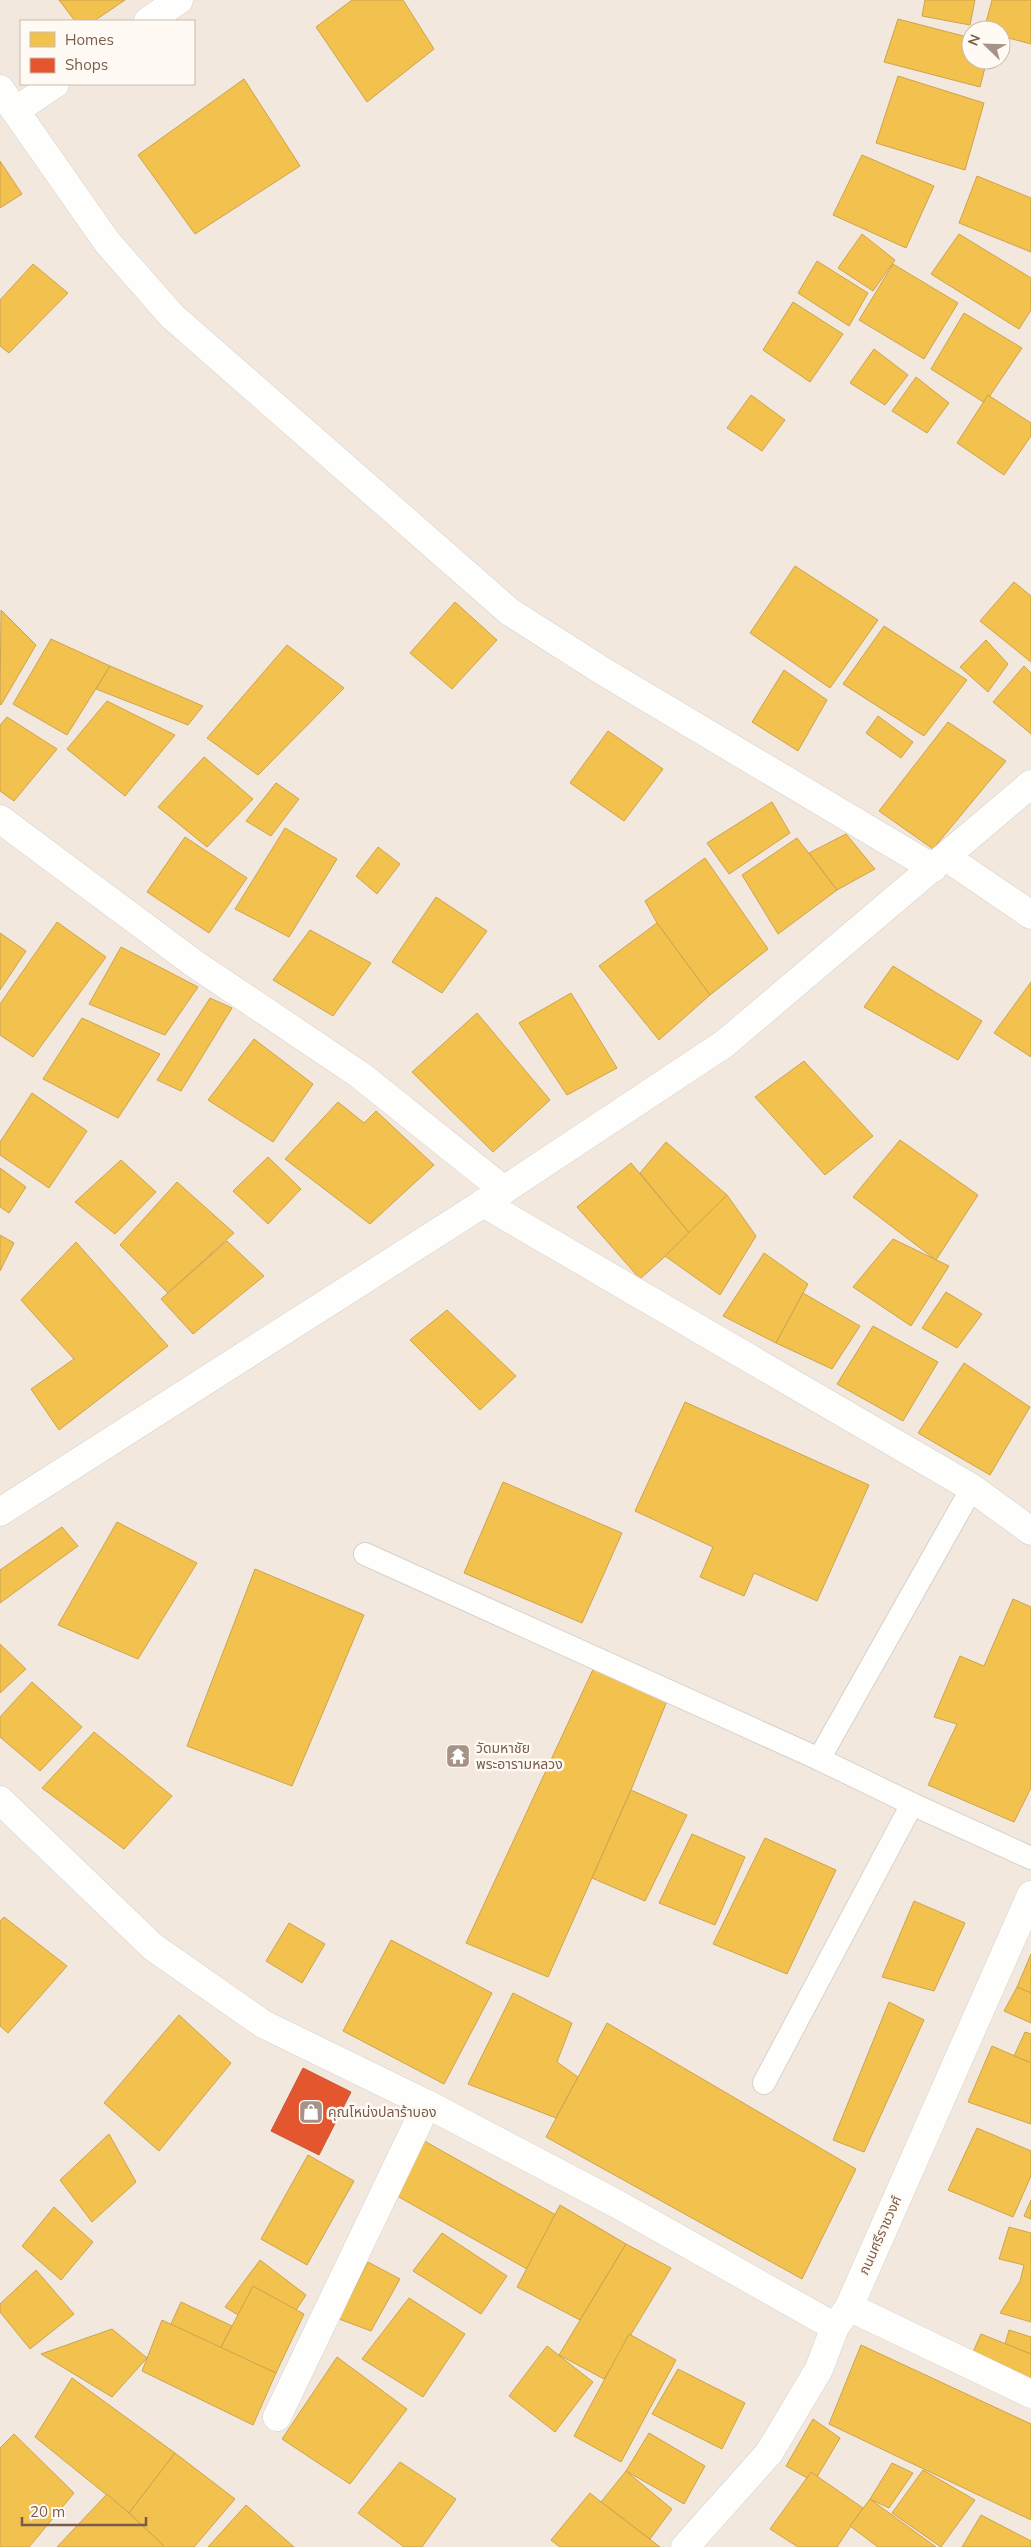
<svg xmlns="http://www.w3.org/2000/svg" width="1031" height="2547" font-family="Mulish,'Noto Sans Thai',sans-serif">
	<rect width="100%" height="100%" fill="#f9f5f0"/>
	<path fill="#f2e8de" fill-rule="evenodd" d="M0 0H1031V2547H0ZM21 21H194V84H21ZM971 30H1001V60H971Z"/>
	<g fill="#f2c14e" stroke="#cea34e">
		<polygon points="59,0 125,0 94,21 75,21"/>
		<polygon points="352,0 403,0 434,49 367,102 316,27"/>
		<polygon points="925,0 975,0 970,25 922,16"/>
		<polygon points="992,0 1031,0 1031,44 1001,36 1001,30 984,30"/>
		<polygon points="898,19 971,38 971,60 987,60 980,87 884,62"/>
		<polygon points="898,76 984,103 965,170 876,143"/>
		<polygon points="244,79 300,166 195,234 138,155"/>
		<polygon points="862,155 934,186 906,248 833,215"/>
		<polygon points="0,161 22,194 0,208"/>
		<polygon points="977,176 1031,198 1031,252 959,223"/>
		<polygon points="862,234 895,260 873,291 838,268"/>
		<polygon points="959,234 1031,278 1031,310 1019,329 931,274"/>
		<polygon points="817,261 868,293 849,326 798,293"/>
		<polygon points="33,264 68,293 9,353 0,346 0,300"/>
		<polygon points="893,264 958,303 924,359 859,320"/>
		<polygon points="793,302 843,334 810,382 763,350"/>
		<polygon points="964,313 1022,348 985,403 931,369"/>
		<polygon points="874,349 908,375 885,405 850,383"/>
		<polygon points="916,377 949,403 927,433 892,411"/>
		<polygon points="751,395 785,420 762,451 727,428"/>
		<polygon points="988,395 1031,423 1031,436 1004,475 957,443"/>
		<polygon points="795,566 878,620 830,688 750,633"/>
		<polygon points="1014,582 1031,596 1031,662 980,621"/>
		<polygon points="455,602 497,640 452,689 410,653"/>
		<polygon points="1,610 36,645 1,705 0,703"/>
		<polygon points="884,626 967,680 924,736 843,684"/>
		<polygon points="51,639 110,666 67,735 13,704"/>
		<polygon points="986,640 1008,664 988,692 960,667"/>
		<polygon points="287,645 344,688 258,775 207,738"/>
		<polygon points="110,666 203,706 188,725 96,689"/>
		<polygon points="1024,666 1031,673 1031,734 993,702"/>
		<polygon points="784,670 827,700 798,751 752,722"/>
		<polygon points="107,701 175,735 125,796 67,749"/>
		<polygon points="878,716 913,742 901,758 866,733"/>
		<polygon points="7,717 57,749 14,801 0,791 0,725"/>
		<polygon points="948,722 1006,761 933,849 879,811"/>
		<polygon points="608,731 663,769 624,821 570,783"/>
		<polygon points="204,757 253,799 207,847 158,807"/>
		<polygon points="276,783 299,799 271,836 246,821"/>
		<polygon points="772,802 790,833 729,874 707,843"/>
		<polygon points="285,828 337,859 289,937 235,909"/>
		<polygon points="846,834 875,869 837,890 809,853"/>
		<polygon points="185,837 247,878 209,933 147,892"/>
		<polygon points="797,838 837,890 778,934 742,875"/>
		<polygon points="378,847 400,864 377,894 356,876"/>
		<polygon points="705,858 768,949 710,995 657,923 645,901"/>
		<polygon points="436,897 487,931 442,993 392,962"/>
		<polygon points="57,922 106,957 33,1057 0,1035 0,1004"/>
		<polygon points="657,923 710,995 659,1040 599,966"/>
		<polygon points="310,930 371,963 333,1016 273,980"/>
		<polygon points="0,933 26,951 0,990"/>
		<polygon points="121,947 198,987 165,1035 89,1004"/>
		<polygon points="893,966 982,1021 958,1060 864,1007"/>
		<polygon points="1031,982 1031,1057 994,1033"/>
		<polygon points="571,993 617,1068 567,1095 519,1023"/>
		<polygon points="210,998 232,1008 181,1091 157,1080"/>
		<polygon points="477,1013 550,1100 493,1152 412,1072"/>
		<polygon points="82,1018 160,1054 118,1118 43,1079"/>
		<polygon points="254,1039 313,1084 273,1142 208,1100"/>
		<polygon points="804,1061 873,1136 825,1175 755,1097"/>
		<polygon points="32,1093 87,1131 49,1188 0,1155 0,1142"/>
		<polygon points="338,1102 364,1123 376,1111 434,1165 370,1224 285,1159"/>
		<polygon points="900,1140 978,1195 936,1260 853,1197"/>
		<polygon points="666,1142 727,1195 690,1234 640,1173"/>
		<polygon points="268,1157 301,1189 268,1224 233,1191"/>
		<polygon points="121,1160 156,1192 115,1234 75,1202"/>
		<polygon points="631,1163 690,1234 640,1279 577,1207"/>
		<polygon points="0,1168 26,1187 9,1213 0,1207"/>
		<polygon points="177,1182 234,1233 168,1293 120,1245"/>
		<polygon points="727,1195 756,1236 720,1295 665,1256"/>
		<polygon points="0,1235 14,1243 0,1271"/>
		<polygon points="893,1239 949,1266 911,1326 853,1287"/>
		<polygon points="227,1241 264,1276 193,1334 161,1299"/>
		<polygon points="76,1242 168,1346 59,1430 31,1389 74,1359 21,1300"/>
		<polygon points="764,1253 808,1284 776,1343 723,1316"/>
		<polygon points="946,1292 982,1314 957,1348 922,1328"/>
		<polygon points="803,1293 860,1326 832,1369 776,1343"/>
		<polygon points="447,1310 516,1376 480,1410 410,1340"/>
		<polygon points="873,1326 938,1362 903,1421 837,1384"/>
		<polygon points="964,1363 1030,1407 990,1475 918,1433"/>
		<polygon points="685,1402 869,1485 817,1601 754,1573 744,1596 700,1577 713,1547 635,1511"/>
		<polygon points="503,1482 622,1533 582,1623 464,1573"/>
		<polygon points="117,1522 197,1563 138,1659 58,1625"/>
		<polygon points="62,1527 78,1546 0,1603 0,1570"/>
		<polygon points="255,1569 364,1615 292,1786 187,1746"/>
		<polygon points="1013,1599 1031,1607 1031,1788 1014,1822 928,1785 957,1724 934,1717 960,1656 984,1666"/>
		<polygon points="0,1644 26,1669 0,1693"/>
		<polygon points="595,1665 669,1696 631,1790 548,1977 466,1943"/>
		<polygon points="32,1682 82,1727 40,1771 0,1737 0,1717"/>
		<polygon points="94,1732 172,1796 124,1849 42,1788"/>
		<polygon points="631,1790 687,1815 645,1901 592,1878"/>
		<polygon points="692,1834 745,1857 715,1925 659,1903"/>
		<polygon points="765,1838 836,1870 787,1974 713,1944"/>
		<polygon points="914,1901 965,1923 934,1991 882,1977"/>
		<polygon points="4,1917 67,1966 8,2033 0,2026 0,1921"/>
		<polygon points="289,1923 325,1944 302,1983 266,1961"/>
		<polygon points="391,1940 492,1993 444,2084 343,2031"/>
		<polygon points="1031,1954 1031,1993 1017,1987"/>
		<polygon points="1017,1987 1031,1993 1031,2023 1004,2011"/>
		<polygon points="513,1993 572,2023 557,2062 578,2077 556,2118 468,2084"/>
		<polygon points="889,2002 924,2020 864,2152 833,2140"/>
		<polygon points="179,2015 231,2063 159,2151 104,2103"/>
		<polygon points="607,2023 856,2169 802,2279 546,2137"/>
		<polygon points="1025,2032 1031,2034 1031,2063 1014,2056"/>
		<polygon points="992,2046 1031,2063 1031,2124 968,2102"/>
		<polygon points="977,2128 1031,2151 1031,2176 1013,2217 948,2190"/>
		<polygon points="109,2134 136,2182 92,2222 60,2180"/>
		<polygon points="419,2138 556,2215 527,2269 390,2192"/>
		<polygon points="308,2155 354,2181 307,2265 261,2239"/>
		<polygon points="1031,2200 1031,2219 1024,2216"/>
		<polygon points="560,2205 626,2244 580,2320 517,2287"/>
		<polygon points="54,2207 93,2242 61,2280 22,2246"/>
		<polygon points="1009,2227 1031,2233 1031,2322 1000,2313 1020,2281 1024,2265 999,2259"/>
		<polygon points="442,2233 507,2276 481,2314 413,2271"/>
		<polygon points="626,2244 671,2268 604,2379 559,2355"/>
		<polygon points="260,2260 306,2295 277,2339 225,2307"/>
		<polygon points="368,2262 400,2279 371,2331 339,2319"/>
		<polygon points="36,2270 74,2314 30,2349 0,2312 0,2304"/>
		<polygon points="253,2286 304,2314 276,2373 220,2349"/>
		<polygon points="409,2298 465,2334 423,2397 362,2359"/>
		<polygon points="181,2302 232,2326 206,2375 158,2352"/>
		<polygon points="162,2320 276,2373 253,2425 142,2371"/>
		<polygon points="112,2329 147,2358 112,2397 41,2354"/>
		<polygon points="1009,2330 1031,2337 1031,2368 1001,2359"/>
		<polygon points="629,2334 676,2360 621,2462 574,2436"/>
		<polygon points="981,2334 1031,2354 1031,2389 969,2361"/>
		<polygon points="861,2345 1031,2424 1031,2520 829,2424"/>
		<polygon points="547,2346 593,2382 555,2432 509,2396"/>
		<polygon points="337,2357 407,2409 350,2484 282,2439"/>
		<polygon points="678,2369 745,2403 722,2449 652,2414"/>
		<polygon points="72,2378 175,2453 129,2513 35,2437"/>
		<polygon points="813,2419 840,2438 814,2482 786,2466"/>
		<polygon points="649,2433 705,2466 684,2504 626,2471"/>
		<polygon points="14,2434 74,2493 29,2547 0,2547 0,2448"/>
		<polygon points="175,2453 235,2499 194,2547 165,2547 129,2513"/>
		<polygon points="400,2462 456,2499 422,2547 404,2547 358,2513"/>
		<polygon points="892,2463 913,2473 889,2508 870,2499"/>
		<polygon points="923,2470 975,2500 941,2547 892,2513"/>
		<polygon points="626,2471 672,2509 650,2539 601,2502"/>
		<polygon points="811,2472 863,2508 837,2547 798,2547 770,2529"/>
		<polygon points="590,2493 601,2502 660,2547 560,2547 551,2540"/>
		<polygon points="107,2494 129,2513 165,2547 57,2547"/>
		<polygon points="870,2499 936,2547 878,2547 850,2526"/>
		<polygon points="246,2505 294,2547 208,2547"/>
		<polygon points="981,2515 1031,2541 1031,2547 962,2547"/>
	</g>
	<polygon fill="#e4572e" stroke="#c45837" points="303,2068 351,2092 319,2155 271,2131"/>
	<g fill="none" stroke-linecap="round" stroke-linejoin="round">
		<defs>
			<g id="lane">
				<polyline points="365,1554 819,1759 912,1804 1031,1858"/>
				<polyline points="819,1759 972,1488"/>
				<polyline points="764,2083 912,1804"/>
			</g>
			<g id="street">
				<polyline points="148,21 179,0"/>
				<polyline points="0,89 107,242 172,316 510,612 601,670 933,868"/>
				<polyline points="15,111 55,84"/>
				<polyline points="0,819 192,962 360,1075 504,1190"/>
				<polyline points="946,857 1031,915"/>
				<polyline points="483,1203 972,1488 1031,1531"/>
				<polyline points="0,1512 504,1190 724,1044 1031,784"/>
				<polyline points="0,1800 153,1947 263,2024 427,2104 617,2204 835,2327"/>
				<polyline points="849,2307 1031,2394"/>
				<polyline points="277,2417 427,2104"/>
				<polyline points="685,2547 769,2453 819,2369 835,2327 849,2307 1031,1895"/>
			</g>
		</defs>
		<use href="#lane" stroke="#d7d1cb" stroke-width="24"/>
		<use href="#street" stroke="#d7d1cb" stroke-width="29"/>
		<use href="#lane" stroke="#fefefd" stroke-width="22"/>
		<use href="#street" stroke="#fefefd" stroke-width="28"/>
	</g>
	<defs>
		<symbol id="temple-square" viewBox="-11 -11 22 22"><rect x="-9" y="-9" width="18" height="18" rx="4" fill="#a69286" stroke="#fffaf3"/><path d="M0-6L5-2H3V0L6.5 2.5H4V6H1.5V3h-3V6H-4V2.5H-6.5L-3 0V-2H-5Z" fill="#fff"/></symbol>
		<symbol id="shop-square" viewBox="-11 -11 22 22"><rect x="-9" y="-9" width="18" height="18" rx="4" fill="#a69286" stroke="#fffaf3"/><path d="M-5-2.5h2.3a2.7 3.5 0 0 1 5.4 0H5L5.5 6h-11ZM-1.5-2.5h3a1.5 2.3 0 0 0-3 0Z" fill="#fff"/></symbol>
	</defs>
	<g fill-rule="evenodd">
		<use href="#temple-square" x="444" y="1742" width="28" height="28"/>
		<use href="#shop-square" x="297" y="2098" width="28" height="28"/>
	</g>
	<g text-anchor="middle" stroke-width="5" stroke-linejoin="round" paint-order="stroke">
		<g font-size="14" fill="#7a5c4d" stroke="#fffaf3" text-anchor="start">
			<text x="476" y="1753">วัดมหาชัย<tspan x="476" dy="16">พระอารามหลวง</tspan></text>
			<text x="328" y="2117">คุณโหน่งปลาร้าบอง</text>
		</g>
		<g font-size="14" fill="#7a5c4d" stroke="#fffaf3">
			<text transform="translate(880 2235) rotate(-66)" y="5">ภนนศรีราชวงศ์</text>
		</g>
	</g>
	<rect x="20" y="20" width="175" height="65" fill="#fffaf3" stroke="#cabbb1"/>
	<rect x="30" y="32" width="25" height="15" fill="#f2c14e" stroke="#cabbb1"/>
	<text x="65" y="45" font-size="15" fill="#7a5c4d">Homes</text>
	<rect x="30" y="58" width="25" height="15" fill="#e4572e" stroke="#cabbb1"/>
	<text x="65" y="70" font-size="15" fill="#7a5c4d">Shops</text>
	<g transform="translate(986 45) rotate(293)"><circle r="24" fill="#fffaf3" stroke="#cabbb1"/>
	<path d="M0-4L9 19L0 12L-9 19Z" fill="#a69286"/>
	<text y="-8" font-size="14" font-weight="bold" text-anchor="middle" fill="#7a5c4d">N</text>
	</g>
	<path d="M22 2517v8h124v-8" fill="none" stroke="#7a5c4d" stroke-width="2.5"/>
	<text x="30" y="2517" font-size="15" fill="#7a5c4d" stroke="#fffaf3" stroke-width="4" paint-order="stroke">20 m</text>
</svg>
